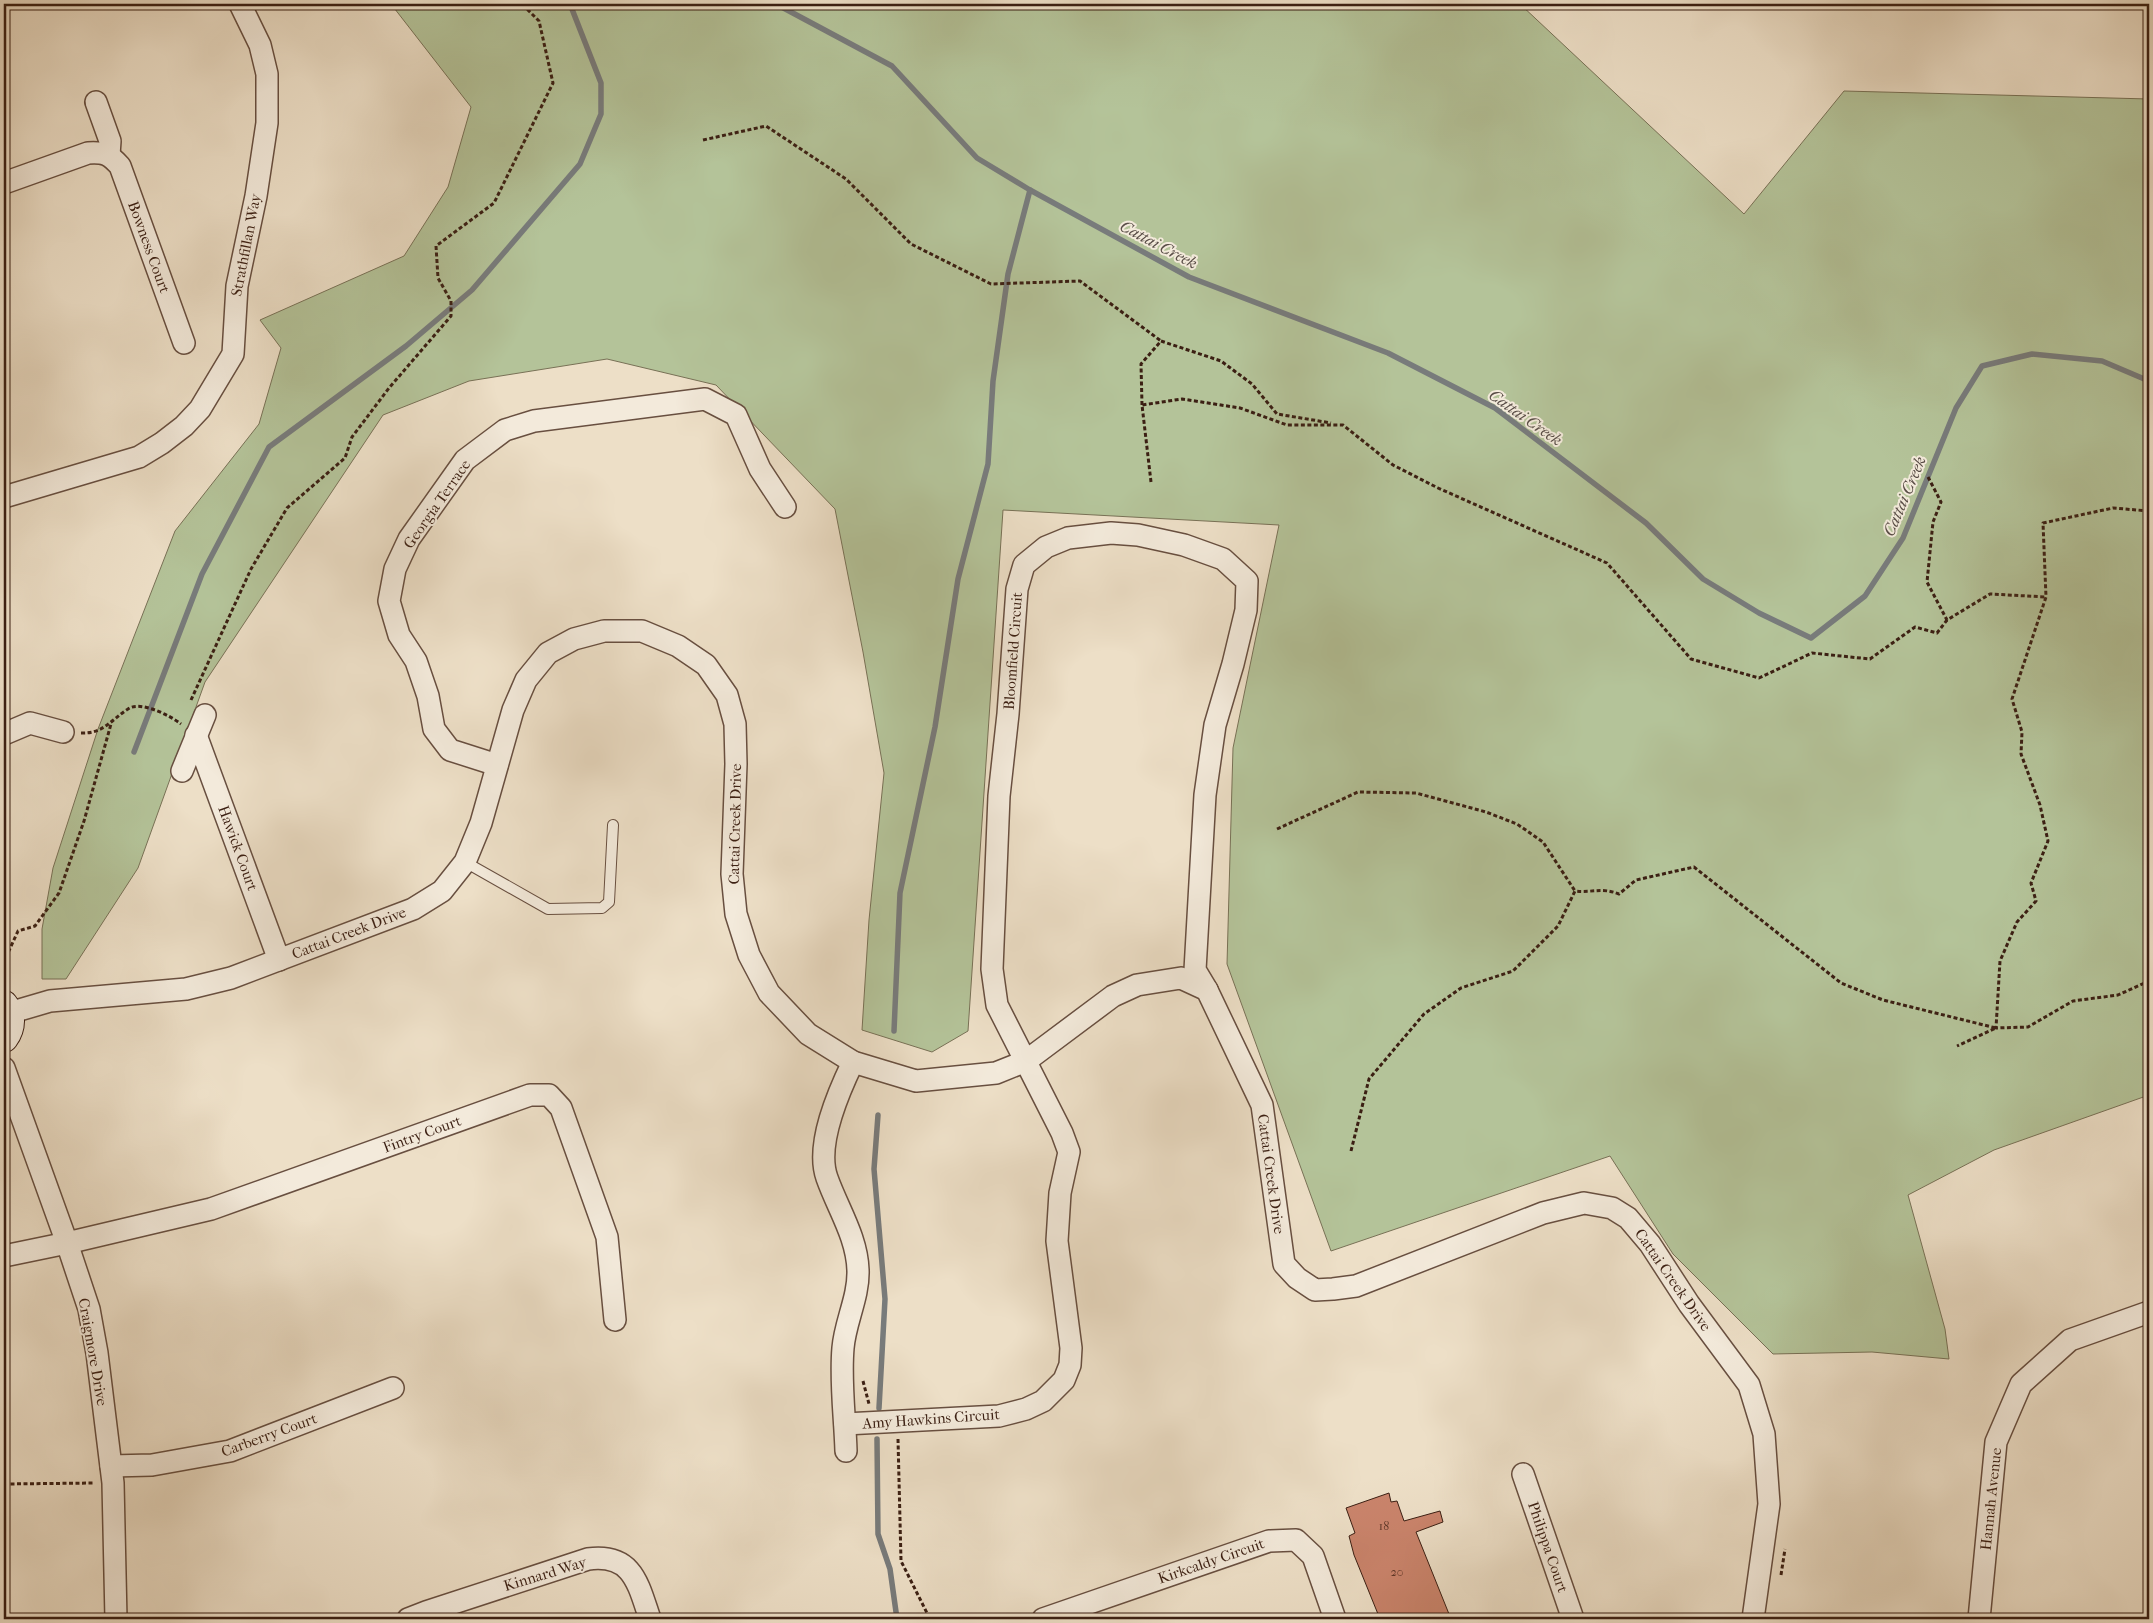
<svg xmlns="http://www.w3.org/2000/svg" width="2153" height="1623" font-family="'IM FELL French Canon',serif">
	<rect width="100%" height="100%" fill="#eddfc7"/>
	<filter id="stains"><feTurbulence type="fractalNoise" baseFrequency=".004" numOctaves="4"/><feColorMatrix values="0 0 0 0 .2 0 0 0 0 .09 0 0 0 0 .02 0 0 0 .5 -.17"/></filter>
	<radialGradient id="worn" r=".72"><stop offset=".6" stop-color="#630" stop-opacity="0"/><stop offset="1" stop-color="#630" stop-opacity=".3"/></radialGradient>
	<polygon fill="#b4c399" stroke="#787156" points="391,4 1520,4 1744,214 1844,91 2149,99 2149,1095 1994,1150 1908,1195 1945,1329 1949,1359 1872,1352 1773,1354 1673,1254 1610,1156 1331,1251 1227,964 1233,748 1279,525 1003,510 968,1031 932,1052 862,1030 869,920 884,773 863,652 835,509 716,385 607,359 469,381 383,415 205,682 138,868 66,979 42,979 42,929 53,868 98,729 175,531 259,424 281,348 260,320 404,256 448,187 471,107"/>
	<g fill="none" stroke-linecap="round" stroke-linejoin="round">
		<g stroke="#787b7b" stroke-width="5.5">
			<polyline points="776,4 892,66 977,158 1030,190 1189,277 1388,353 1495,408 1646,523 1703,579 1759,613 1811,638 1865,596 1903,538 1956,408 1982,366 2032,354 2102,361 2149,381"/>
			<polyline points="134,752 202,574 269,447 406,346 472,290 580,164 601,114 601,83 570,4"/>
			<polyline points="894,1031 900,893 935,727 958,579 988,464 993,381 1008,274 1030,190"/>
			<polyline points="878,1115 874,1169 885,1299 879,1408"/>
			<polyline points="877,1439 878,1534 890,1569 897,1619"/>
		</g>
	</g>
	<polygon fill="#ca846c" stroke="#3b1f13" points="1389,1493 1391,1502 1397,1501 1404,1521 1440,1511 1443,1522 1416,1532 1451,1619 1380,1619 1354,1555 1349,1536 1355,1533 1346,1508"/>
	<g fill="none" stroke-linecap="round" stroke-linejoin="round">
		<defs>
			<polyline id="lane" points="465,862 548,909 602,908 609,902 613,825"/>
			<g id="street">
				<polyline points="96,102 110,141 109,155"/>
				<path d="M4 183 88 153C105 152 109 154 120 166L184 343"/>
				<polyline points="4,497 139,457 162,443 184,426 200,409 233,354 237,286 256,196 267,123 267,74 260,45 240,4"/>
				<polyline points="4,734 30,723 63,732"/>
				<polyline points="196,735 279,960"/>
				<polyline points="497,765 450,750 434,729 428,696 416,661 399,635 389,601 395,569 409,539 465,460 505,430 534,421 705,399 736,415 760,469 785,507"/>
				<polyline points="182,771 205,715"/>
				<polyline points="9,1013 50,1001 186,989 231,978 413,909 442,891 465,862 481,823 513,710 526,680 548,653 574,639 604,631 642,631 678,646 706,665 727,695 735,724 736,764 732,874 736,914 749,955 769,993 808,1034 853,1062 916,1081 996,1073 1026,1061 1113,996 1137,985 1181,978 1207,990 1262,1105 1284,1264 1297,1278 1315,1290 1333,1289 1356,1286 1543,1213 1584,1203 1612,1208 1628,1218 1650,1244 1689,1304 1749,1385 1764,1434 1769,1504 1753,1619"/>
				<polyline points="4,1068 67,1243 89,1309 97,1353 113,1483 116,1619"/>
				<polyline points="4,1256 67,1243 211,1209 530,1095 549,1095 561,1108 607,1237 615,1320"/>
				<polyline points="845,1424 999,1416 1026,1409 1043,1401 1064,1380 1070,1365 1071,1348 1057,1241 1060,1193 1069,1152 1062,1133 997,1005 992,969 999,796 1008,714 1017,589 1024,565 1046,547 1068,538 1111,533 1138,535 1184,545 1223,559 1247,581 1246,610 1233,664 1215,725 1205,795 1195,970 1207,990"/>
				<path d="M846 1451C845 1417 840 1382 843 1348 845 1322 859 1297 858 1270 857 1237 838 1209 827 1178 815 1145 839 1091 853 1062"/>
				<polyline points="111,1466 152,1465 230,1451 393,1388"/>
				<polyline points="1523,1474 1573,1619"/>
				<path d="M408 1619 426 1612 588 1559C633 1553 638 1584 650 1619"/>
				<polyline points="1043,1619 1269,1541 1296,1540 1313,1556 1335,1619"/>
				<polyline points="1979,1619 1996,1442 2021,1384 2070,1340 2149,1312"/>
			</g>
			<path id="secondary" d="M4 1005C12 1015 12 1027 4 1038"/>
		</defs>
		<use href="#lane" stroke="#684f40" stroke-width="12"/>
		<use href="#street" stroke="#684f40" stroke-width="24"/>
		<use href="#secondary" stroke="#3b1f13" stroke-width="30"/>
		<g stroke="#3b1f13" stroke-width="3" stroke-dasharray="4 2.5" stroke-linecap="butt">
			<polyline points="703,140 766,126 846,179 911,244 991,284 1080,281 1161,341"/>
			<polyline points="1142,405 1141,364 1161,341 1221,361 1252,384 1277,414 1331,423"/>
			<polyline points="1928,477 1941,502 1933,522 1927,582 1947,620 1990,594 2046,597"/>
			<polyline points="1151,482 1142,405 1182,399 1240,408 1287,425 1343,425 1393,465 1438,488 1607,563 1691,659 1759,678 1812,653 1870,659 1915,627 1937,633 1947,620"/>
			<polyline points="2149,511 2113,508 2043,523 2046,597 2012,699 2022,732 2021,754 2040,805 2048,841 2031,883 2036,901 2017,922 2000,961 1996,1028 2028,1027 2073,1001 2118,995 2149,981"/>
			<polyline points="191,700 251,569 287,508 345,458 352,437 389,388 451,316 451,301 438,278 436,246 494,203 553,83 539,21 522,4"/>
			<path d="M81 733C103 734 111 720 128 709 140 700 171 716 181 724"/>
			<polyline points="1277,829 1358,792 1416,793 1486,812 1517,824 1543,842 1575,891"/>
			<polyline points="4,956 7,955 18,931 35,926 59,893 84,821 111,724"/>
			<path d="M1351 1151 1369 1079 1424 1014 1461 988 1513 971 1558 926 1575 891C1593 893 1601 887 1619 894L1636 880 1694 867 1841 983 1883 1000 1996 1028 1957 1046"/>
			<polyline points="863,1381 869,1404"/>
			<polyline points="898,1439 901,1561 930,1619"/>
			<polyline points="4,1484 95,1483"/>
			<polyline points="1781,1575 1785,1549"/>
		</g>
		<use href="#lane" stroke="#f3eadb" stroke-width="10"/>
		<use href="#street" stroke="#f3eadb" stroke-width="21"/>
		<use href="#secondary" stroke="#f3eadb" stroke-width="28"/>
	</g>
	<g text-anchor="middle" stroke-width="4" stroke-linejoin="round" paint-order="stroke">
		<g font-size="12" fill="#5f3829">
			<text x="1384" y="1530">18</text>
			<text x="1397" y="1576">20</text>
		</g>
		<g font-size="15" fill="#3b1f13" stroke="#f3eadb">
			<text transform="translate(246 245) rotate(-79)" y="5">Strathfillan Way</text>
			<text transform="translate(149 247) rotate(70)" y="5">Bowness Court</text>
			<text transform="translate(437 504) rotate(-55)" y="5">Georgia Terrace</text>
			<text transform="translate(1013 651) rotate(-86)" y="5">Bloomfield Circuit</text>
			<text transform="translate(735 824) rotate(-89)" y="5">Cattai Creek Drive</text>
			<text transform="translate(238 848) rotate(70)" y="5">Hawick Court</text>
			<text transform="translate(349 933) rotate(-21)" y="5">Cattai Creek Drive</text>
			<text transform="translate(422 1134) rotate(-20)" y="5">Fintry Court</text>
			<text transform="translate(1271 1174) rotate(82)" y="5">Cattai Creek Drive</text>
			<text transform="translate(1673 1280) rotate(55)" y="5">Cattai Creek Drive</text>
			<text transform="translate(93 1352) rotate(80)" y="5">Craigmore Drive</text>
			<text transform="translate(931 1419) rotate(-4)" y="5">Amy Hawkins Circuit</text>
			<text transform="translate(269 1435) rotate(-20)" y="5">Carberry Court</text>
			<text transform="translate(1991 1499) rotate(-84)" y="5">Hannah Avenue</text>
			<text transform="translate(1548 1547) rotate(71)" y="5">Philippa Court</text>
			<text transform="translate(1211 1561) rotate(-19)" y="5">Kirkcaldy Circuit</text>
			<text transform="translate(545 1574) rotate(-17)" y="5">Kinnard Way</text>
		</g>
		<g font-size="16" font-style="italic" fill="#594d47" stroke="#f3eadb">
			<text transform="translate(1159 244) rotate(28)" y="6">Cattai Creek</text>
			<text transform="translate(1526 417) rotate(35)" y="6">Cattai Creek</text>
			<text transform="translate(1904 496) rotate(-67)" y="6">Cattai Creek</text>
		</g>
	</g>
	<rect width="2153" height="1623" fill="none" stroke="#eddfc7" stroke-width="20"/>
	<rect x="5" y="5" width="2143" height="1613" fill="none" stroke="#3b1f13" stroke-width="2.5"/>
	<rect x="10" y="10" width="2133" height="1603" fill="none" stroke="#3b1f13"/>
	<rect width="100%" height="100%" filter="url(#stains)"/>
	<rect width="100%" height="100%" fill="url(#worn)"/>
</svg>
